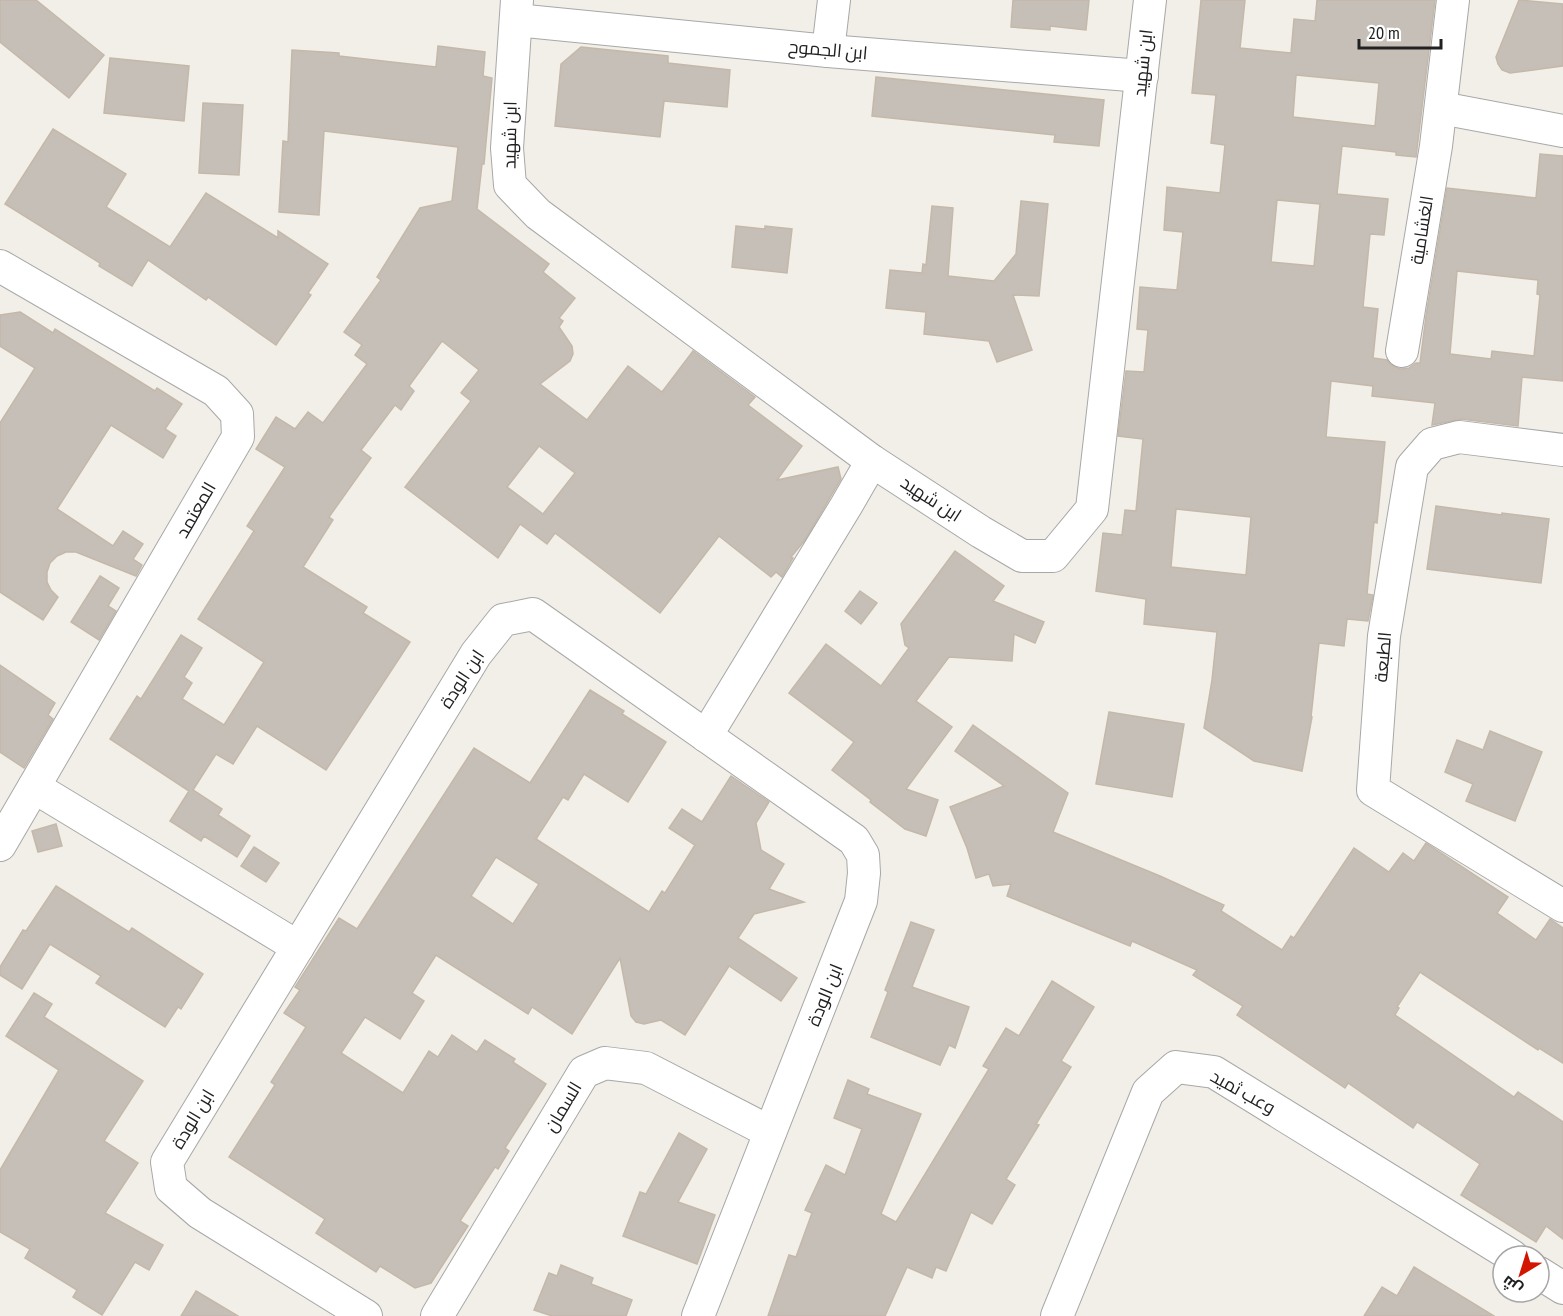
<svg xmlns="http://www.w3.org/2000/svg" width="1563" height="1316" font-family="'PT Sans Narrow',Cairo,sans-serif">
	<rect width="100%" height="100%" fill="#f1efe8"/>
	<g fill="#c6bfb7" stroke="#c4b8a9" stroke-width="1.5" fill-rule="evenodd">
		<polygon points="0,0 36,0 104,55 69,98 0,42"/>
		<polygon points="1013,0 1089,0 1086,30 1050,26 1050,30 1011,27"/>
		<path d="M1201 0H1245L1240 48 1291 53 1294 19 1315 21 1317 0H1435L1416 157 1396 155V152L1342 146 1337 194 1388 199 1384 235 1370 234 1363 307 1378 309 1373 358 1387 360 1391 365 1400 369 1409 368 1416 363H1420L1426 316 1447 188 1536 198 1540 154 1563 156V381L1522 377 1518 426 1461 419 1432 425 1435 403 1372 396 1373 386 1331 381 1326 437 1385 442 1377 523 1374 522 1367 594 1373 595 1368 621 1347 619 1344 646 1319 643 1311 717H1312L1302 771 1254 761 1204 728 1212 680 1217 632 1144 624 1146 599 1096 591 1103 533 1122 535 1125 510 1136 511 1143 439 1118 436 1126 371 1144 372 1148 330 1137 329 1140 287 1177 290 1183 232 1164 230 1167 187 1220 193 1225 145 1211 143 1216 95 1192 93ZM1296 75 1379 83 1375 126 1293 117ZM1277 200 1320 204 1314 266 1271 262ZM1457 271 1538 280 1537 294 1540 295 1534 356 1492 351 1491 359 1450 354ZM1176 509 1251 517 1246 575 1171 567Z"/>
		<polygon points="1519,0 1563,4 1563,66 1510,73 1502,70 1498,64 1496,57"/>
		<path d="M438 46 485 52 483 76 492 78 484 164H482L477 209 549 264 543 272 575 298 559 318 563 321 559 327 572 346 573 354 570 361 540 384 587 420 628 366 662 392 693 351 755 397 748 405 802 446 777 480 838 467 841 479 805 540 791 557 793 558 782 577 776 572 771 577 719 536 660 613 555 533 547 544 520 524 498 558 405 487 471 401 461 393 479 370 442 341 409 386 414 391 401 410 395 405 361 450 371 458 329 517 333 520 303 567 367 607 363 613 410 642 326 770 257 726 233 764 216 754 193 790 222 809 218 815 250 836 237 857 204 836 201 841 170 821 189 791 110 739 137 696 141 699 181 635 202 648 184 677 192 683 182 699 224 725 264 662 198 619 254 531 247 526 285 467 256 449 276 417 295 429 308 412 323 423 367 364 355 355 362 345 344 332 381 280 377 277 420 208 452 201 458 147 324 131 319 215 279 212 283 141 288 142 292 50 339 53V56L436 67ZM539 446 575 473 543 514 507 487Z"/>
		<polygon points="581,47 668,56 668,63 730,70 727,107 664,101 660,137 555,126 561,64"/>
		<polygon points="110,58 189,66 184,121 104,113"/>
		<polygon points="876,77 1104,100 1099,146 1054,142 1055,135 872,116"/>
		<polygon points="203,103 243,105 239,175 199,173"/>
		<polygon points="53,129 126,174 106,207 170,247 206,193 278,238 278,231 328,264 308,293 311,295 276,345 208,297 206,300 148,260 132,286 99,266 100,263 5,204"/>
		<polygon points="1021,201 1048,204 1039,296 1013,295 1032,350 997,362 989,341 924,334 926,312 886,308 890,270 922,273 923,264 926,265 932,206 953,208 948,276 994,281 1016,254"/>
		<polygon points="736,226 765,229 765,226 792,229 787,273 732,267"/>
		<polygon points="20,312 53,333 55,329 155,391 157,388 182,404 165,429 176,436 163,458 111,425 57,509 113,546 123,531 143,544 133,559 142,565 136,576 76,552 66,552 57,556 50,563 47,572 47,582 51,590 58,597 43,620 0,592 0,423 35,368 0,346 0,315"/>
		<polygon points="1436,506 1502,515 1502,513 1549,519 1541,583 1427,569"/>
		<polygon points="955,551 1004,586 993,601 1044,622 1035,643 1014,634 1012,661 949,657 916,701 952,727 906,789 938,800 926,836 905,829 870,802 871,800 832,770 854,742 789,693 826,644 881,686 909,648 905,645 901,624"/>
		<polygon points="100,576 119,588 108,606 116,611 99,640 71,622"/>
		<polygon points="860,591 877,603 861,624 845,611"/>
		<polygon points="0,665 55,703 48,715 53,719 24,768 0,752"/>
		<path d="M590 690 624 711 622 714 666 742 628 802 584 774 568 800 563 797 536 839 649 912 662 891 665 893 695 845 669 828 682 809 702 822 731 776 769 802 756 823 761 850 784 864 769 889 804 902 754 914 738 938 797 978 781 1001 729 966 685 1035 661 1020 644 1024 636 1022 631 1016 620 958 572 1034 532 1007 528 1014 436 955 412 993 424 1001 400 1039 365 1017 341 1053 403 1093 429 1051 438 1057 452 1035 477 1052 485 1040 515 1059 513 1062 546 1084 505 1148 509 1151 498 1169 495 1167 460 1221 468 1226 431 1283 415 1288 380 1266 376 1272 316 1233 325 1219 229 1157 275 1085 271 1082 306 1027 284 1013 300 990 295 987 339 918 357 929 474 748 530 783ZM496 857 539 884 513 924 471 896Z"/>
		<polygon points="1109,712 1184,724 1172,797 1096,784"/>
		<polygon points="973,725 1068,793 1053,832 1160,876 1224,905 1221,911 1282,950 1291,936 1294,938 1354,848 1389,872 1403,853 1414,861 1426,843 1508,897 1497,913 1536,940 1550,919 1563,928 1563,1063 1539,1048 1538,1050 1420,972 1397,1007 1399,1008 1395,1015 1514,1097 1518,1092 1563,1122 1563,1239 1546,1226 1536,1242 1461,1195 1480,1164 1417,1122 1413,1128 1348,1083 1345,1088 1287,1049 1237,1015 1243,1006 1193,975 1197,970 1132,941 1130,946 1007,896 1011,884 993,886 989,874 976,878 967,848 950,807 1004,786 955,751"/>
		<polygon points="1490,731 1542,752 1515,821 1466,801 1473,784 1445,772 1457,740 1483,750"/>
		<polygon points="56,824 62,846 38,852 32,831"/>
		<polygon points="254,847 279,863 266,882 241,866"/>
		<polygon points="56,886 129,932 132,928 203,974 181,1009 178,1007 165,1027 96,983 101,976 50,944 22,989 0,975 0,967 23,930 26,931"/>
		<polygon points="911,922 934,930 912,987 969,1007 955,1048 949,1045 940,1065 871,1037 888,992 885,990"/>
		<polygon points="1052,981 1094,1007 1061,1061 1071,1067 1036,1124 1039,1125 1006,1179 1015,1185 992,1224 971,1212 946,1271 936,1267 932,1278 907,1267 885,1316 768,1316 789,1255 796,1257 812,1213 805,1210 826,1165 845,1175 862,1129 834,1118 848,1080 869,1089 867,1094 921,1114 881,1214 896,1222 989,1069 983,1066 1006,1028 1019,1036"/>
		<polygon points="34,993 52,1004 44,1017 143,1081 104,1141 138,1163 105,1213 163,1245 149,1270 135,1262 102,1315 73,1297 77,1290 25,1258 30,1249 0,1232 0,1170 59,1070 6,1036"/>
		<polygon points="679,1133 707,1149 678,1202 715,1215 697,1264 623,1236 640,1192 646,1194"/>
		<polygon points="561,1265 593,1278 591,1284 632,1300 626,1316 552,1316 534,1310 549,1273 557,1276"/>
		<polygon points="1414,1267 1494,1316 1364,1316 1382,1287 1397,1296"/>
		<polygon points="196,1291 238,1316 181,1316"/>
	</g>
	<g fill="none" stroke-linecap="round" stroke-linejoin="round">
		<defs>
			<g id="minor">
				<polyline points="517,0 507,148 510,185 538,214 872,461 981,532 1022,556 1053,556 1092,509 1150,0"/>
				<polyline points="516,20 828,51 1142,76"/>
				<polyline points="828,51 834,0"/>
				<polyline points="1441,108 1563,131"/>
				<polyline points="0,266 216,391 237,414 238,437 0,845"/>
				<polyline points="1402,351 1436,146 1453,0"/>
				<polyline points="1563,450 1459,437 1432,444 1412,467 1384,636 1373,790 1563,906"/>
				<polyline points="706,736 846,506 872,461"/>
				<polyline points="34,787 298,947"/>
				<polyline points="1539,1273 1563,1288"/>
				<polyline points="366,1316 200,1213 171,1188 167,1162 476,654 503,620 533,614 854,840 863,855 864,873 861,901 698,1316"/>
				<polyline points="437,1316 584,1072 605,1063 646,1068 770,1132"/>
				<polyline points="1057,1316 1148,1092 1176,1067 1214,1072 1512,1256"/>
			</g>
		</defs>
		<use href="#minor" stroke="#a8a8a8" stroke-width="34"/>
		<use href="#minor" stroke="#fff" stroke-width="32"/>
	</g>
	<g text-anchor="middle" stroke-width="4.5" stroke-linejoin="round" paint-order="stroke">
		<g font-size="18" fill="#212121" stroke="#fff">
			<text transform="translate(828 50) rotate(5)" y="6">ابن الجموح</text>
			<text transform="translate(1143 63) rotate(-84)" y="6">ابن شهيد</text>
			<text transform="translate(510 135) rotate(-89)" y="6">ابن شهيد</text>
			<text transform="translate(1422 230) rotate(-81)" y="6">الغشامية</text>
			<text transform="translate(931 499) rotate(33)" y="6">ابن شهيد</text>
			<text transform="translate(196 510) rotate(-60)" y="6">المعتمد</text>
			<text transform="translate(1383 657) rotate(-85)" y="6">الطبعة</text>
			<text transform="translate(462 679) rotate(-57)" y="6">ابن الودة</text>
			<text transform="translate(825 995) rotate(-68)" y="6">ابن الودة</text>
			<text transform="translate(1243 1092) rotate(29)" y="6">وعب ثميد</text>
			<text transform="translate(563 1107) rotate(-59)" y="6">السمان</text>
			<text transform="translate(193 1119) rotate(-59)" y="6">ابن الودة</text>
		</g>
	</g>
	<g transform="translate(1521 1274) rotate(218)"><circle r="28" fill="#ffffff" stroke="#a6a6a6" stroke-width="1.5"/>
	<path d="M0-4.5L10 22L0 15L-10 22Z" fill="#d21600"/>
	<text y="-9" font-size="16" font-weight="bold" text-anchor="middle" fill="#212121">ش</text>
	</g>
	<path d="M1359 39v9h82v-9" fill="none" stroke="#212121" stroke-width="3"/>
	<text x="1368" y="39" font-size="18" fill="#212121" stroke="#ffffff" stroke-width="4.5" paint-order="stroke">20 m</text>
</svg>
